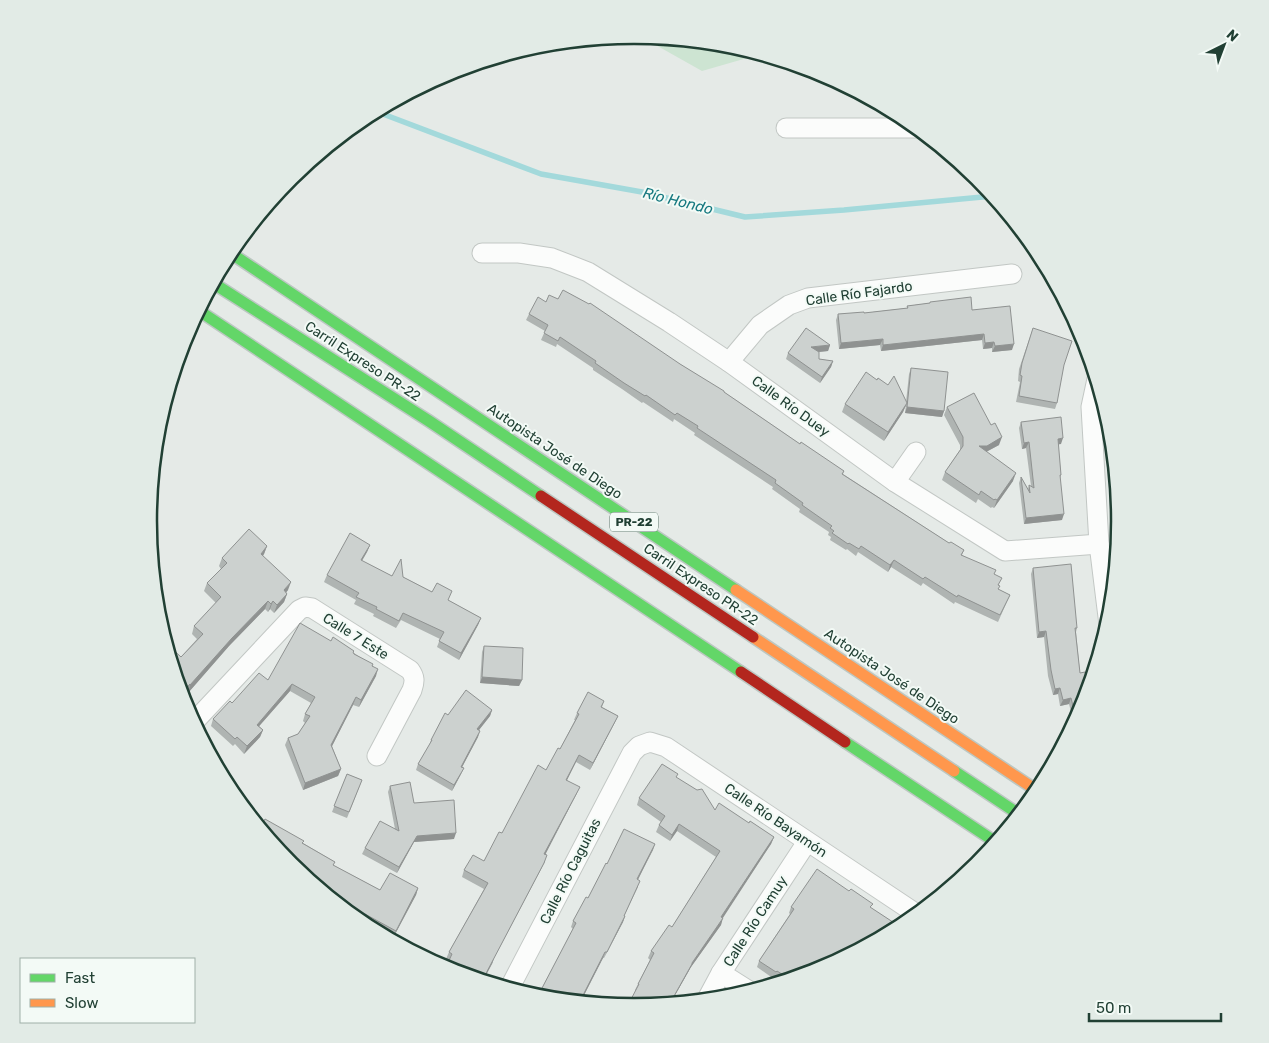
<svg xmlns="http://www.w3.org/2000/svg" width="1269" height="1043" font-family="Rubik,sans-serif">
	<rect width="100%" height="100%" fill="#e5eae7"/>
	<polygon fill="#cde4d2" points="638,35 730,44 761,54 702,71"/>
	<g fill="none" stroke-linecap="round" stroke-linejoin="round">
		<polyline stroke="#a3d9db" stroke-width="5.5" points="375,111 541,174 642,192 745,217 844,210 993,196"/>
		<defs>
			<g id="street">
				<polyline points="786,128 918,128"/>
				<polyline points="482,253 519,253 552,258 588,272 669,322 729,362 895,482 1005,551 1099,544"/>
				<polyline points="729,362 760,325 789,305 808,298 1012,274"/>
				<polyline points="1097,379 1091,407 1099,544 1109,625"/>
				<polyline points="895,482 916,452"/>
				<path d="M193 723 299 610 305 607 312 608 410 670C415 677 415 681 412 690L377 756"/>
				<polyline points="721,973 751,992"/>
				<polyline points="509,989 632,753 639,746 650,742 666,747 918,915"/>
				<polyline points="706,1001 721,973 807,842"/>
			</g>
			<g id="fast">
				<polyline points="229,252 736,590"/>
				<polyline points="213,283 429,421 541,496"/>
				<polyline points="198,310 741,672"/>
				<polyline points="845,742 997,843"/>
				<polyline points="954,771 1020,815"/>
			</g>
			<g id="slow">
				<polyline points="736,590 1039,792"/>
				<polyline points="753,637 954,771"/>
			</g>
			<g id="jam">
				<polyline points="541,496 753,637"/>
				<polyline points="741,672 845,742"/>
			</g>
		</defs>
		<use href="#street" stroke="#c2c7c4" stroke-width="21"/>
		<use href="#fast" stroke="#bcc7c2" stroke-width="14"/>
		<use href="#slow" stroke="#bcc7c2" stroke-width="14"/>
		<use href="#jam" stroke="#bcc7c2" stroke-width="14"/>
		<use href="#street" stroke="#fbfcfb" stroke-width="19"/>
		<use href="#fast" stroke="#63d668" stroke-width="11"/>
		<use href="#slow" stroke="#ff974d" stroke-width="11"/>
		<use href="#jam" stroke="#b3261e" stroke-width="11"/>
	</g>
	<g fill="#afb4b2">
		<polygon points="873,100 884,106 873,107"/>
		<polygon points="546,302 680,364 724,392 800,444 844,471 843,474 949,543 964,550 962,555 994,574 999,585 998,589 1010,595 998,622 955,602 954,604 923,583 921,586 891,567 888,572 858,552 856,556 847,549 846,550 830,540 831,537 828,535 829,532 799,512 800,509 772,489 773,487 694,435 695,433 674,419 673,422 643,402 642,403 622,389 593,370 593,368 557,344 556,347 541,340 545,331 526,320 529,314"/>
		<polygon points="930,302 972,310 1012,350 992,352 992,348 983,349 982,340 881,351 880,345 839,349 836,320 838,314 864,313 907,308 907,306 930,303"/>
		<polygon points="1033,328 1057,403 1055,409 1016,402 1020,382 1018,381 1019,369"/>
		<polygon points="830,345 828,351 818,352 819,359 833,361 831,367 820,383 786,359 788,353"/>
		<polygon points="911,368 944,411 942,417 905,413 906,405 903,412 884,441 842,412 845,404 906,402 909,374"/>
		<polygon points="947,407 999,445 986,452 1013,481 994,508 992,507 991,508 978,499 976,503 942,480 945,472 960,450 960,445 944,415"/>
		<polygon points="1021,422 1061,444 1058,444 1061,475 1060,478 1062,520 1024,524 1019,483 1021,477 1028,489 1029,485 1031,486 1026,448 1022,449 1019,428"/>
		<polygon points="370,545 367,552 362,561 392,576 403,577 448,600 481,618 478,625 459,660 437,647 440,639 401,620 396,628 373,616 374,614 354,604 356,600 324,582 327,575"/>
		<polygon points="267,546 264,554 263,556 288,590 286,593 287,594 284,602 274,613 270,609 268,612 265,609 229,646 188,693 187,692 182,698 165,642 181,657 197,639 192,634 194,626 216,603 204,591 207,583 221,569 219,566 222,558"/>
		<polygon points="1033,568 1077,628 1076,632 1080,673 1089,691 1071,712 1069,704 1060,706 1058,694 1053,695 1048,676 1044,637 1037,638 1031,574"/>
		<polygon points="331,641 354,653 373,666 376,676 359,707 353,705 332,746 341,769 338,776 303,790 285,745 288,738 298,734 305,723 303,721 305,714 311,703 290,691 259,726 263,730 260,737 244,754 235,744 233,746 211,726 213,719 232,703"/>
		<polygon points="484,646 522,680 519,686 480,683 482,652"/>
		<polygon points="604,701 602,707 618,716 615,722 590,770 576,762 567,780 577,793 545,854 545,862 541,869 494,958 492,964 449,960 446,959 449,952 484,889 462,877 464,870 484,861 502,833 546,770 560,749 575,720 574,720 577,713"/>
		<polygon points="492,710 490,716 479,730 478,737 462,767 461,774 452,791 416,770 418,764 429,746 431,740 448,715"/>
		<polygon points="347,774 362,780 347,818 332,812"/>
		<polygon points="677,778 715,810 749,823 774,837 771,844 722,918 721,925 691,967 670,1004 634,1008 635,990 650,960 648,958 651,951 672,927 716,857 677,831 670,841 656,832 659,825 661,822 637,805 639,798"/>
		<polygon points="390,786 414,803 454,839 414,842 397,873 362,854 365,848 395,829 388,792"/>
		<polygon points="262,824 303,843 335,862 333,865 380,890 418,888 416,895 393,938 362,921 361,924 290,865"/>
		<polygon points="655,844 638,880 638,887 624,916 625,916 623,922 604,958 603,958 580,1003 541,999 541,998 538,996 541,990 573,929 571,927 573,921 588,898 607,864"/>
		<polygon points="791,907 871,908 902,928 820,971 787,981 784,979 782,982 775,977 774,979 757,967 759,961 790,914 789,913"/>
	</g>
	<g fill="#8f9291">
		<polygon points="875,101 884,106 873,107"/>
		<polygon points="984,334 982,340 881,351 883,345"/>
		<polygon points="883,339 880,345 839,349 841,343"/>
		<polygon points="994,342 992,348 983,349 985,343"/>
		<polygon points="1014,344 1012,350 992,352 995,346"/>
		<polygon points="830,345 828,351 809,353 811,347"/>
		<polygon points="833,361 831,367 820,383 822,377"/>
		<polygon points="907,403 903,412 884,441 888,432"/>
		<polygon points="907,407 944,411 942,417 905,413"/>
		<polygon points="1002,437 999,445 984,453 979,446"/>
		<polygon points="1063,438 1061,444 1055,445 1058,439"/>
		<polygon points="1029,442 1026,448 1022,449 1024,443"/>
		<polygon points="1016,473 1013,481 994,508 997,500"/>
		<polygon points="1064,514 1062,520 1024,524 1026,518"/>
		<polygon points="370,545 367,552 358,567 361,560"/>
		<polygon points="267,546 264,554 258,562 261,554"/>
		<polygon points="894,560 891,567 888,572 890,565"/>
		<polygon points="158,570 154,578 153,575"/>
		<polygon points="291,582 288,590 281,598 284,590"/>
		<polygon points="287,594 284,602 274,613 277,605"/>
		<polygon points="268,601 265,609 229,646 188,693 190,685 232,638"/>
		<polygon points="273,601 270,609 268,612 271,604"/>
		<polygon points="481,618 478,625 459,660 461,653"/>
		<polygon points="1046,631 1044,637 1037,638 1039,632"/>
		<polygon points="378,669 376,676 359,707 361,700"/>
		<polygon points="482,677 522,680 519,686 480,683"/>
		<polygon points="190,684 187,692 182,698 181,694"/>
		<polygon points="292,684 290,691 254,732 257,725"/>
		<polygon points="1060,688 1058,694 1053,695 1055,689"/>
		<polygon points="356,697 353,705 329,752 331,745"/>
		<polygon points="1071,698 1069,704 1060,706 1063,700"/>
		<polygon points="1085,703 1083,709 1071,712 1073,706"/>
		<polygon points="492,710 490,716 475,735 477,729"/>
		<polygon points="618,716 615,722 590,770 593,763"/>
		<polygon points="263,730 260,737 244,754 247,746"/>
		<polygon points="480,731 478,737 459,773 461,767"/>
		<polygon points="579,755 576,762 564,786 566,780"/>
		<polygon points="464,768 461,774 452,791 454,785"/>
		<polygon points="341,769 338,776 303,790 305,783"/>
		<polygon points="580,787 577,793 542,861 544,854"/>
		<polygon points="679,824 677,831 670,841 672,835"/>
		<polygon points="456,833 454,839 414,842 397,873 399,867 417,836"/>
		<polygon points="774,837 771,844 719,924 721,917"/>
		<polygon points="655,844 653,850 635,885 637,879"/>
		<polygon points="547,855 541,869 494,958 492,964 483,981 482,981"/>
		<polygon points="418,888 416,895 393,938 396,931"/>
		<polygon points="625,916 623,922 604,958"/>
		<polygon points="723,918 721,925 691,967 670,1004 669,1005 692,963"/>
		<polygon points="605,952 603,958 580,1003 579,1003"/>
	</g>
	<g fill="#ccd1cf" stroke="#8f9291">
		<polygon points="563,290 589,304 590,303 680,364 724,391 724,392 800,444 801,442 844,471 842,474 949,543 951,542 964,550 961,555 996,570 994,574 1002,578 998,585 1000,586 998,589 1010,595 1000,615 958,595 957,597 925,577 923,579 894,560 890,565 861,546 859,549 849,543 848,544 832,533 834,531 830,528 832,526 802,505 803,503 775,483 776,480 697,428 698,426 677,413 675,415 646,395 645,396 624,383 595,363 596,361 560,337 558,341 544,333 548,325 529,314 538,297 546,302 549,295 558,299"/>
		<polygon points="971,297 972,310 1010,306 1014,344 995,346 994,342 985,343 984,334 883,345 883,339 841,343 838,314 864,312 864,313 908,308 907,306 930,303 930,302"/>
		<polygon points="806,328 830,345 811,347 819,352 819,359 833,361 822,377 788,353"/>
		<polygon points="1033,328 1072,341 1064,365 1057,403 1019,396 1022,376 1020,375 1022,363"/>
		<polygon points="911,368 948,372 944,411 907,407"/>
		<polygon points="866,372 877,380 878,378 888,385 894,376 907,403 888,432 845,404"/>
		<polygon points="974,393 991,425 995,423 1002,437 987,446 979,446 1016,473 997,500 995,499 994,500 981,491 979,495 945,472 963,446 963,437 947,407"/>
		<polygon points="1061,417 1063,438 1058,439 1061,475 1060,475 1064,514 1026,518 1021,477 1030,493 1029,485 1034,488 1029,442 1024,443 1021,422"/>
		<polygon points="249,529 267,546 261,554 291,582 284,590 287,594 277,605 273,601 271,604 268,601 232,638 190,685 190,684 181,694 165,642 181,657 203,634 194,626 221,597 207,583 227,563 222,558"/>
		<polygon points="350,533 370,545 361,560 392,576 401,559 403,577 432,592 437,583 452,591 448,600 481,618 461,653 439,641 444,632 403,613 399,621 376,609 377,607 356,597 359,593 327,575"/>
		<polygon points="1071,564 1077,628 1075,628 1080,673 1085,672 1089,691 1085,703 1073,706 1071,698 1063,700 1060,688 1055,689 1051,670 1046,631 1039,632 1033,568"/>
		<polygon points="152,565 158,570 153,575"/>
		<polygon points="300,623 331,641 333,637 354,651 353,652 354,654 373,664 372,666 378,669 361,700 356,697 331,745 341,769 305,783 288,738 298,734 310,716 305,714 315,697 292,684 257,725 263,730 247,746 237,737 235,739 213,719 230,701 232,703 233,702 259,673 268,680"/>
		<polygon points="484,646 523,648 522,680 482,677"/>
		<polygon points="466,690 492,710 477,729 480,731 461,767 464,768 454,785 418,764 432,740 431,740 445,713 448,715"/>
		<polygon points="588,692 604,701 601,707 618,716 593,763 579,755 566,780 580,787 544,854 547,855 544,863 482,981 448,971 445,969 452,954 449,952 488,883 464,870 473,855 484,861 499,832 502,833 538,765 546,770 558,748 560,749 579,714 577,713"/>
		<polygon points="662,764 678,774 676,777 697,790 702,789 715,810 719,803 749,823 750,821 774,837 721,917 723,918 692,963 692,964 669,1005 634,1008 627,1007 639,984 638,984 654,953 651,951 669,925 672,927 720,851 679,824 672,835 659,825 665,816 639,798"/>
		<polygon points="347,774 362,780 349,812 334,806"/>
		<polygon points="410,782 414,803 454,800 456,833 417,836 399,867 365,848 380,821 399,831 390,786"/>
		<polygon points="252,818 262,824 265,819 304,841 302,843 335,862 333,865 380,890 390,873 418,888 396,931 365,914 361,921 354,918 290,865"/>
		<polygon points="624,829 655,844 637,879 640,881 624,916 625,916 607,952 605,952 579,1003 541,999 544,992 541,990 576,923 573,921 586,897 588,898 606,863 607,864"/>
		<polygon points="817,869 849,891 851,889 873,904 870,907 902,928 873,943 871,942 869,945 820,971 795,979 787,973 785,976 777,971 776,972 759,961 794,909 791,907"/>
	</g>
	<g text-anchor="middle" stroke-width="4" stroke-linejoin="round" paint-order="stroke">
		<rect fill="#f3faf6" stroke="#60786e" stroke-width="1" x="610" y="512.5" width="48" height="19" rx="4"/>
		<g font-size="12" font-weight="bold" fill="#214034">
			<text x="634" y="526">PR-22</text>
		</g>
		<g font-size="14" fill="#214034" stroke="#f3faf6">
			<text transform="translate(859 293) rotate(-8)" y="5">Calle Río Fajardo</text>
			<text transform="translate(363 361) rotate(33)" y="5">Carril Expreso PR-22</text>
			<text transform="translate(791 406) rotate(36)" y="5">Calle Río Duey</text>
			<text transform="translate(555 451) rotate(34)" y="5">Autopista José de Diego</text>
			<text transform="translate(701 584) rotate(34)" y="5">Carril Expreso PR-22</text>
			<text transform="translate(356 636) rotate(32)" y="5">Calle 7 Este</text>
			<text transform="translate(892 676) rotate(34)" y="5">Autopista José de Diego</text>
			<text transform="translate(776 820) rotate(34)" y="5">Calle Río Bayamón</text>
			<text transform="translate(570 871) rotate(-63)" y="5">Calle Río Caguitas</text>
			<text transform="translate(755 921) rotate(-57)" y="5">Calle Río Camuy</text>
		</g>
		<g font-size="15" font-style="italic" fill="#177980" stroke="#f3faf6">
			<text transform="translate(678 201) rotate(14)" y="5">Río Hondo</text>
		</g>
	</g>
	<path d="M0 0H1269V1043H0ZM157 521a477 477 0 1 1 954 0a477 477 0 1 1-954 0Z" fill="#e2ebe6" fill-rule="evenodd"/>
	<path fill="none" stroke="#214034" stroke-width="2.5" d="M157 521a477 477 0 1 1 954 0a477 477 0 1 1-954 0Z"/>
	<rect x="20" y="958" width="175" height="65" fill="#f3faf6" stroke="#9fb0a8"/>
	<rect x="30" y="974" width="25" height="8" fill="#63d668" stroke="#9fb0a8"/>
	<text x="65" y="983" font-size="15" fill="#214034">Fast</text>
	<rect x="30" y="999" width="25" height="8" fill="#ff974d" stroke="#9fb0a8"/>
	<text x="65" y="1008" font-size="15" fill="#214034">Slow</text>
	<g transform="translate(1224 45) rotate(42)" stroke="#f3faf6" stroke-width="4" paint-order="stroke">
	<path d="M0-4L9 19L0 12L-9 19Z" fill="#214034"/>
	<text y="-8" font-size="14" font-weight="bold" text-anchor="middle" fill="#214034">N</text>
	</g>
	<path d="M1089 1013v8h132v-8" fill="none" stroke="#214034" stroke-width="2.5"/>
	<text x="1096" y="1013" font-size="15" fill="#214034" stroke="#f3faf6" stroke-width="4" paint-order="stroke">50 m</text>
</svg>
